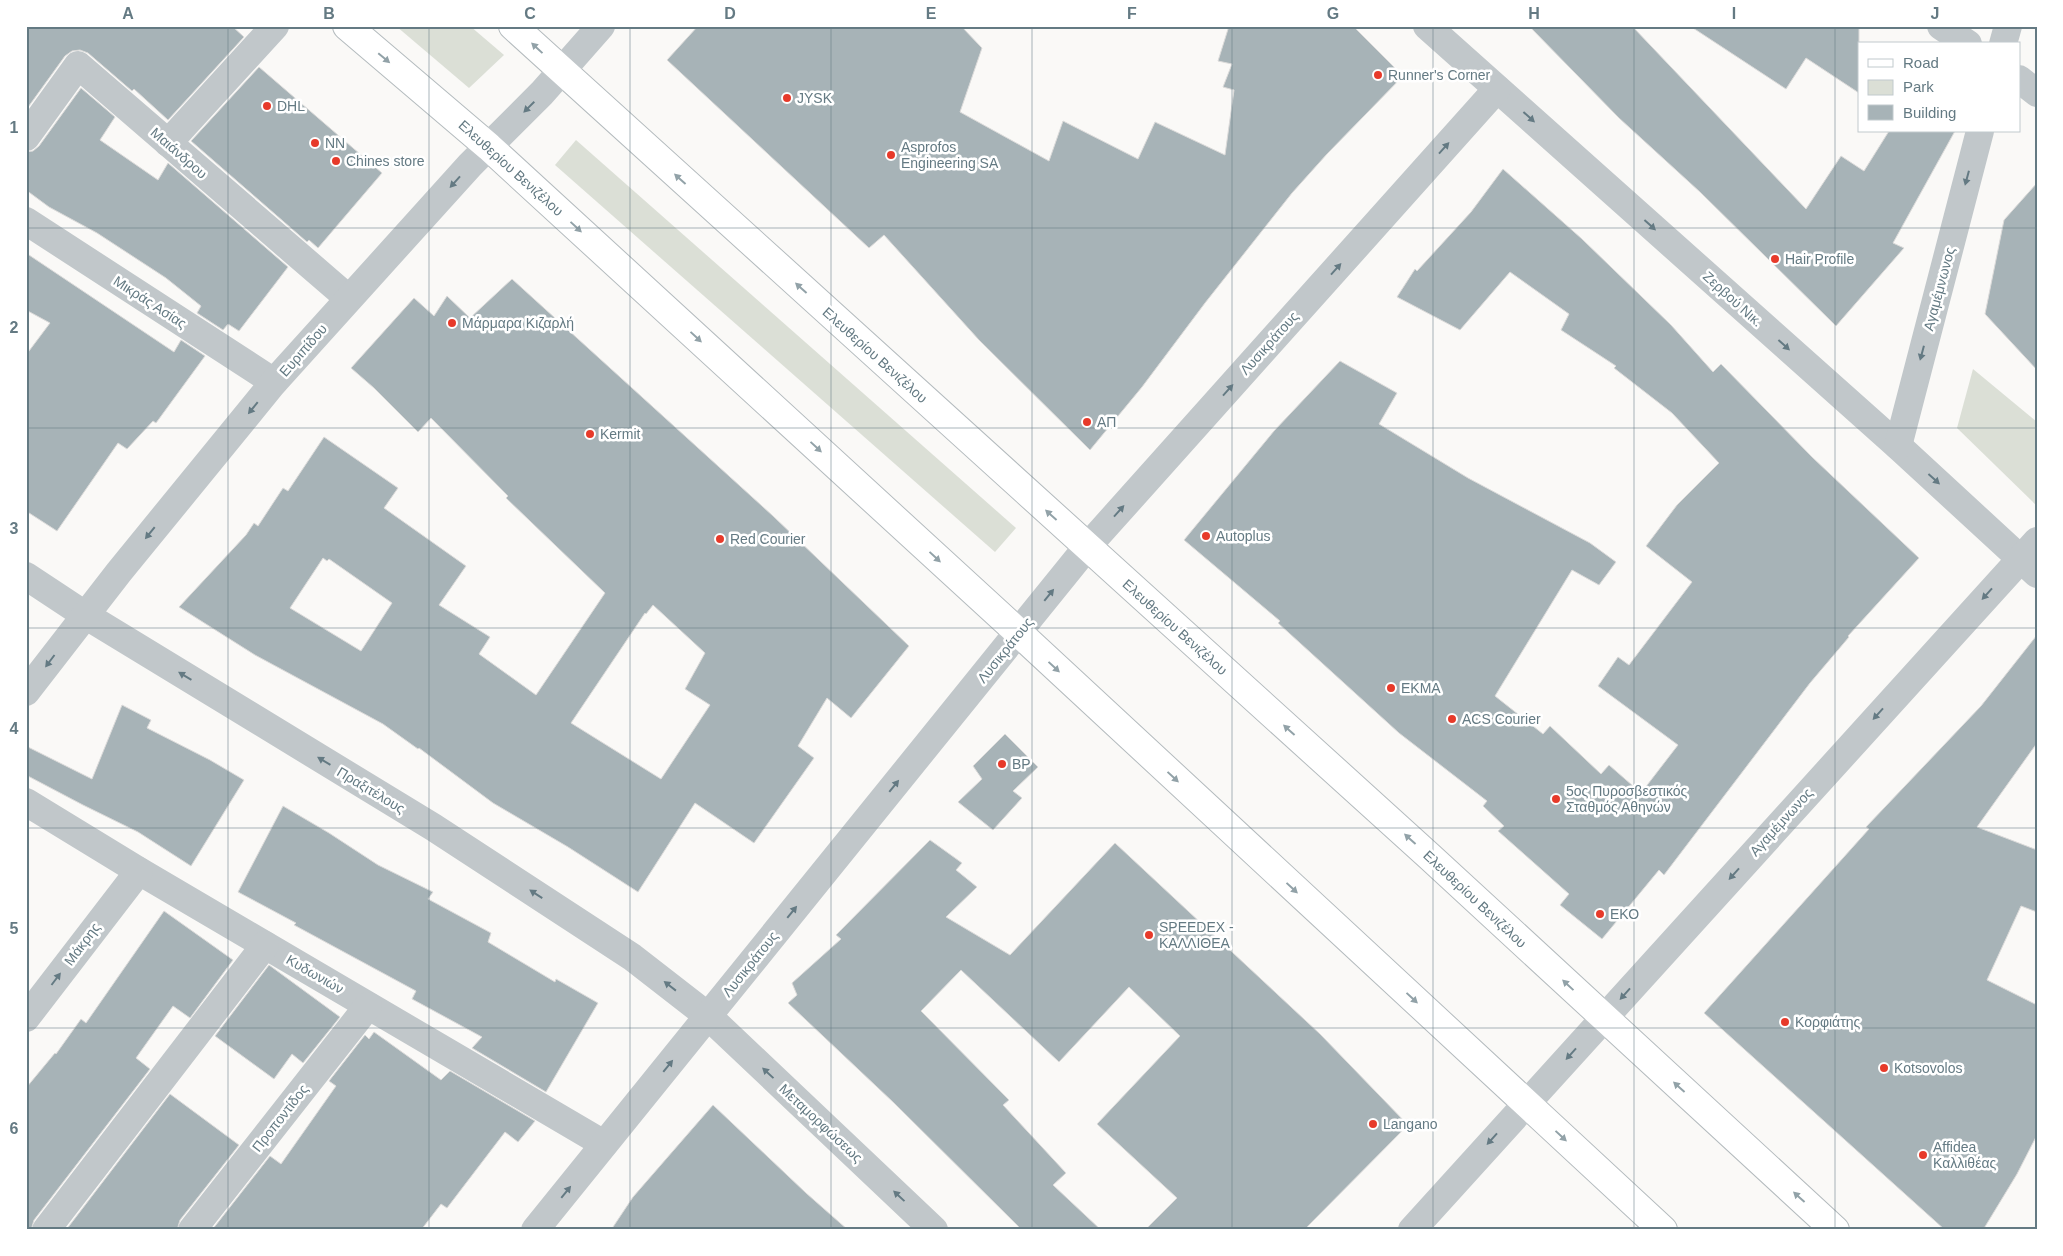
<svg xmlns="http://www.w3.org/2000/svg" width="2063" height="1256" font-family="Helvetica,sans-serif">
	<rect width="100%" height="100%" fill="#faf9f7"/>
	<g fill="#dbdfd6">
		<polygon points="396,26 470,26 504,55 469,88"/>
		<polygon points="576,140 1016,528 995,552 555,165"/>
		<polygon points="1973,369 2037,422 2037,506 1957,428"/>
	</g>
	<g fill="#a7b3b7" stroke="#dcdbda" fill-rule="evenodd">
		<polygon points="26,26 232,26 244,37 168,120 134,89 132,91 88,53 80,50 72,51 65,56 26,110"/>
		<polygon points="698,26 961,26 982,48 960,112 1049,161 1063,121 1138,159 1155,122 1225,155 1234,90 1223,87 1232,64 1218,61 1229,26 1353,26 1403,76 1327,154 1292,193 1205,303 1142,387 1090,450 979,340 884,235 869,248 667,60"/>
		<polygon points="1529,26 1632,26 1806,209 1841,156 1864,171 1889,131 1955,131 1893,243 1904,248 1836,326 1700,192 1619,118"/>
		<polygon points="1690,26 1859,26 1859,93 1806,58 1786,89"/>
		<polygon points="259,67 382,173 318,248 309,240 307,242 191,141"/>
		<polygon points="81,88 115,117 100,140 158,180 168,163 288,267 239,331 228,324 223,330 197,313 201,306 166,278 97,233 49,207 26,190 26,152 33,151 39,146"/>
		<polygon points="1503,169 1582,239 1671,325 1713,372 1721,364 1812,457 1919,558 1848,636 1849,637 1810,683 1664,875 1659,870 1602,939 1560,905 1569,894 1498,831 1504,826 1483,806 1487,801 1399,733 1278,623 1280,621 1184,540 1274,431 1340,361 1397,393 1379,424 1468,478 1590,543 1616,562 1599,585 1572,570 1495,696 1543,734 1550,726 1601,774 1609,765 1641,793 1678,745 1598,686 1618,657 1629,665 1692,582 1646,546 1677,505 1719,463 1672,413 1614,368 1616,366 1561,330 1569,314 1510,272 1460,330 1397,297 1415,269 1417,271 1471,212"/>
		<polygon points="2037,183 2037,370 1985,314 2004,220"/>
		<polygon points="26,253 174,352 181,340 205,356 156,423 153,421 127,449 118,443 57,531 26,511 26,355 50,323 26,310"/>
		<path d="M512 279 773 516 909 646 851 718 827 698 798 746 814 758 754 843 695 803 638 892 568 847 493 803 419 748 418 749 383 724 255 655 179 607 246 535 254 523 258 526 283 488 288 491 324 437 398 488 384 508 466 566 439 605 490 637 479 654 536 695 605 593 506 498 508 496 431 418 418 432 374 388 351 368 414 298 434 316 447 296 470 318ZM323 558 327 561 329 559 392 603 361 651 290 608ZM653 605 705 653 685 689 710 705 661 779 571 723 645 613 646 614Z"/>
		<polygon points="2037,635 2037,743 1977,827 2037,850 2037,912 2021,906 1987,980 2037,1005 2037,1135 2017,1174 1983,1230 1945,1230 1704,1013 1869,829 1866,827 1981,706"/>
		<polygon points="122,705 151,720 147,728 210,760 244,780 191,866 138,832 83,805 26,775 26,746 92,779"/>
		<polygon points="1005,734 1038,767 1013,791 1022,798 993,830 958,802 982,779 973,766"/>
		<polygon points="283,806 329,833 378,865 433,892 428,899 491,933 488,942 555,982 556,979 598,1003 546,1092 472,1048 482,1037 412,999 416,991 294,925 296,923 238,892"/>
		<polygon points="930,840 962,863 956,870 977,887 946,917 1010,955 1115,843 1320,1034 1408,1125 1304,1230 1145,1230 1177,1198 1097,1124 1180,1036 1129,987 1059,1062 961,970 921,1011 1009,1100 1003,1105 1066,1173 1053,1185 1101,1230 1022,1230 894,1103 788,1003 797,995 792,983 841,939 836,935"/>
		<polygon points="164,911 233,960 190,1018 173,1006 136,1058 150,1069 34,1220 31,1230 26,1230 26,1088 55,1053 56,1054 81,1019 86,1023"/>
		<polygon points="269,965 340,1017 303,1063 292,1054 274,1079 215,1036"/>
		<polygon points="374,1032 441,1080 450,1071 535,1121 518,1142 505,1132 447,1208 441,1204 421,1230 212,1230 270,1156 281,1164 336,1086 329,1081 365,1035 369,1039"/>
		<polygon points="170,1094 239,1145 180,1220 177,1230 66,1230"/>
		<polygon points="713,1105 806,1193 848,1230 611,1230 633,1197"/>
	</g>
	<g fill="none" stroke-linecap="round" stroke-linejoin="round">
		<defs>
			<g id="primary">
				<polyline points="347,26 489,147 1019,633 1663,1230"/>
				<polyline points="513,26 1429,856 1835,1230"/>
			</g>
		</defs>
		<use href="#primary" stroke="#b4bbbe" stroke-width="30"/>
		<g stroke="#c1c7ca" stroke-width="28">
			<polyline points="1427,26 1898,446 2037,574"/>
			<polyline points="1941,26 1968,44"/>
			<polyline points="2003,44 2008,26"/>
			<polyline points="2019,79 2037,93"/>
			<polyline points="26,137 78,65 348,298"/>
			<polyline points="168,143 275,26"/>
			<polyline points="26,221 274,382"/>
			<polyline points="1898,446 1980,131"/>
			<polyline points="26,576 85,615 433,827 632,957 708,1016 934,1230"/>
			<polyline points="26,692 119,572 274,382 470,165 542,93 601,26"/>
			<polyline points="26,802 139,871 604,1144"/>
			<polyline points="26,1018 139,871"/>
			<polyline points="46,1230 265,945"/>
			<polyline points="192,1230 368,1006"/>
			<polyline points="535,1230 1087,547 1497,89"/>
			<polyline points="1412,1230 2037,541"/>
		</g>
		<use href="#primary" stroke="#fff" stroke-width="28"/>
	</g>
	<defs><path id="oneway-solid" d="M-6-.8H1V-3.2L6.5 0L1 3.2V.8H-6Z" transform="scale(1.25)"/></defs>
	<g fill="#92a2a8">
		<use href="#oneway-solid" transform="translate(537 48) rotate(-137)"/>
		<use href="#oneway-solid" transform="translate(384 58) rotate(40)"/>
		<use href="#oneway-solid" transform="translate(680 179) rotate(-138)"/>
		<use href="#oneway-solid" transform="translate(576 227) rotate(43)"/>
		<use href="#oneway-solid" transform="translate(801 288) rotate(-138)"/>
		<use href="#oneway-solid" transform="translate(696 337) rotate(43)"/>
		<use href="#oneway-solid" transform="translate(816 447) rotate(43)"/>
		<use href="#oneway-solid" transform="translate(1051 515) rotate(-138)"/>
		<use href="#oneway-solid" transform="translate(935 557) rotate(43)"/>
		<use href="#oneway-solid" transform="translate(1054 667) rotate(43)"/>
		<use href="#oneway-solid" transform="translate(1289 730) rotate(-138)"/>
		<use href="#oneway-solid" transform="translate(1173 777) rotate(43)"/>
		<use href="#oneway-solid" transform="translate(1410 839) rotate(-138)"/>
		<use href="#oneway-solid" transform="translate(1292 888) rotate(43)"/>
		<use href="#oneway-solid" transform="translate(1568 985) rotate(-137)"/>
		<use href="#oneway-solid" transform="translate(1412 998) rotate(43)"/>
		<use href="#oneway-solid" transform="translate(1679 1087) rotate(-138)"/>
		<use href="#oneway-solid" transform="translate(1561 1136) rotate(43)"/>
		<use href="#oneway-solid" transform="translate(1799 1197) rotate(-138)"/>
	</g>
	<g fill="#647a83">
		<use href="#oneway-solid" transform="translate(529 107) rotate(135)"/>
		<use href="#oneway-solid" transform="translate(1529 117) rotate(42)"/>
		<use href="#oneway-solid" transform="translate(1444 148) rotate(-48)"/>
		<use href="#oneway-solid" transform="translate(1967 178) rotate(105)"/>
		<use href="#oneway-solid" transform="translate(455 182) rotate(132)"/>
		<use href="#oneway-solid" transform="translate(1650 225) rotate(42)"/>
		<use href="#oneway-solid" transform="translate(1336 269) rotate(-48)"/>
		<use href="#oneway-solid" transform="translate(1784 345) rotate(42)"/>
		<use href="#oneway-solid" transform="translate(1922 353) rotate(105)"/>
		<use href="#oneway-solid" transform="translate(1228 390) rotate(-48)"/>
		<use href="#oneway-solid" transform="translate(253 408) rotate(129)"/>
		<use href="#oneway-solid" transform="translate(1934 479) rotate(42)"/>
		<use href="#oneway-solid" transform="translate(1119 511) rotate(-48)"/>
		<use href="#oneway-solid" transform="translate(150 533) rotate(129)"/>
		<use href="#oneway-solid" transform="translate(1987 594) rotate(132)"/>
		<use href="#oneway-solid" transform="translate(1049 595) rotate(-51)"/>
		<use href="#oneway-solid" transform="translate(50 661) rotate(127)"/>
		<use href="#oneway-solid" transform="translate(185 676) rotate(-149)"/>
		<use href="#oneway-solid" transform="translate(1878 714) rotate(132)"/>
		<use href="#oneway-solid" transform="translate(324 761) rotate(-149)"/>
		<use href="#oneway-solid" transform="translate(894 786) rotate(-51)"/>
		<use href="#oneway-solid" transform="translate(1734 874) rotate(132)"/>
		<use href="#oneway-solid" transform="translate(536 894) rotate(-147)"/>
		<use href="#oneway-solid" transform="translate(792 912) rotate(-51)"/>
		<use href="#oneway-solid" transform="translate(56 979) rotate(-53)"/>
		<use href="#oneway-solid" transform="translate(670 986) rotate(-142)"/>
		<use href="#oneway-solid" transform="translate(1625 994) rotate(132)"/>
		<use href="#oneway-solid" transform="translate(1571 1054) rotate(132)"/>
		<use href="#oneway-solid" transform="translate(668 1066) rotate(-51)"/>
		<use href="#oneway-solid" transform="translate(768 1073) rotate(-137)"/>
		<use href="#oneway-solid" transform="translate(1492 1139) rotate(132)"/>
		<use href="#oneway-solid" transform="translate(566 1192) rotate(-51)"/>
		<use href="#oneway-solid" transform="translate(899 1196) rotate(-137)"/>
	</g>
	<path fill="none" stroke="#647a83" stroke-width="1" stroke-opacity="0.55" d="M228 26V1230M429 26V1230M630 26V1230M831 26V1230M1032 26V1230M1232 26V1230M1433 26V1230M1634 26V1230M1835 26V1230M26 228H2037M26 428H2037M26 628H2037M26 828H2037M26 1028H2037"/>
	<g fill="#e73a2a" stroke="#fff" stroke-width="2">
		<circle cx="1378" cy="75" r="5"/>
		<circle cx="787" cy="98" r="5"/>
		<circle cx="267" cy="106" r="5"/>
		<circle cx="315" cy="143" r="5"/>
		<circle cx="891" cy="155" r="5"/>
		<circle cx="336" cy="161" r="5"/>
		<circle cx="1775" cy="259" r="5"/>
		<circle cx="452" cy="323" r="5"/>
		<circle cx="1087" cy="422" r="5"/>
		<circle cx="590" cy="434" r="5"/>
		<circle cx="1206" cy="536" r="5"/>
		<circle cx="720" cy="539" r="5"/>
		<circle cx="1391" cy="688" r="5"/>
		<circle cx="1452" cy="719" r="5"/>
		<circle cx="1002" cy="764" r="5"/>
		<circle cx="1556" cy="799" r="5"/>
		<circle cx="1600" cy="914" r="5"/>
		<circle cx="1149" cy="935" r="5"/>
		<circle cx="1785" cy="1022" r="5"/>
		<circle cx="1884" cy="1068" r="5"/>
		<circle cx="1373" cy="1124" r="5"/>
		<circle cx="1923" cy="1155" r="5"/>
	</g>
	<g text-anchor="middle" stroke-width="5" stroke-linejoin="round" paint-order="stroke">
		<g font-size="14" fill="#647a83" stroke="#fff" text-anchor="start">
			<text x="1388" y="80">Runner's Corner</text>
			<text x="797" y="103">JYSK</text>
			<text x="277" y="111">DHL</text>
			<text x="325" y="148">NN</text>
			<text x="901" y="152">Asprofos<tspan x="901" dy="16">Engineering SA</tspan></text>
			<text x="346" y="166">Chines store</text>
			<text x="1785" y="264">Hair Profile</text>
			<text x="462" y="328">Μάρμαρα Κιζαρλή</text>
			<text x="1097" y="427">ΑΠ</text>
			<text x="600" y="439">Kermit</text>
			<text x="1216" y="541">Autoplus</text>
			<text x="730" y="544">Red Courier</text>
			<text x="1401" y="693">ΕΚΜΑ</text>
			<text x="1462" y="724">ACS Courier</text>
			<text x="1012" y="769">BP</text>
			<text x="1566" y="796">5ος Πυροσβεστικός<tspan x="1566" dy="16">Σταθμός Αθηνών</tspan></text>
			<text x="1610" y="919">ΕΚΟ</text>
			<text x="1159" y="932">SPEEDEX -<tspan x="1159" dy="16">ΚΑΛΛΙΘΕΑ</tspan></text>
			<text x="1795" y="1027">Κορφιάτης</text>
			<text x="1894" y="1073">Kotsovolos</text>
			<text x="1383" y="1129">Langano</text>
			<text x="1933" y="1152">Affidea<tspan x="1933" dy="16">Καλλιθέας</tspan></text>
		</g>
		<g font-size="14" fill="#647a83" stroke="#fff">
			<text transform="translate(179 153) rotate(41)" y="5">Μαιάνδρου</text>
			<text transform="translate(511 168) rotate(42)" y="5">Ελευθερίου Βενιζέλου</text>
			<text transform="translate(1939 289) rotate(-75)" y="5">Αγαμέμνωνος</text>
			<text transform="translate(1733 299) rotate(42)" y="5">Ζερβού Νικ.</text>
			<text transform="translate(150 302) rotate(33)" y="5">Μικράς Ασίας</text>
			<text transform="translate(1269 343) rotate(-48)" y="5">Λυσικράτους</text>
			<text transform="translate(303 350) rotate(-49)" y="5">Ευριπίδου</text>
			<text transform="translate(875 355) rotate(42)" y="5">Ελευθερίου Βενιζέλου</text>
			<text transform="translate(1175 627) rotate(42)" y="5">Ελευθερίου Βενιζέλου</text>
			<text transform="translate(1005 650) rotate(-51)" y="5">Λυσικράτους</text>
			<text transform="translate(371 790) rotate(31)" y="5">Πραξιτέλους</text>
			<text transform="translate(1781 822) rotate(-48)" y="5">Αγαμέμνωνος</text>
			<text transform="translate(1475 899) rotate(43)" y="5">Ελευθερίου Βενιζέλου</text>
			<text transform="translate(82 944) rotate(-53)" y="5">Μάκρης</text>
			<text transform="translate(750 964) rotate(-51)" y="5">Λυσικράτους</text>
			<text transform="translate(315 974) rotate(30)" y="5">Κυδωνιών</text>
			<text transform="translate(280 1118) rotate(-52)" y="5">Προποντίδος</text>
			<text transform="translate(821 1123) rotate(43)" y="5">Μεταμορφώσεως</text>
		</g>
	</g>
	<rect width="2063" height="1256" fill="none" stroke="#ffffff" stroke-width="55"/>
	<rect x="1858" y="42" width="162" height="90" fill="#ffffff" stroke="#c1cacd"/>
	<rect x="1868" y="59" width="25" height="8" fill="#ffffff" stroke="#c1cacd"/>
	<text x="1903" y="68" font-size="15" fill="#647a83">Road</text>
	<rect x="1868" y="80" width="25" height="15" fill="#dbdfd6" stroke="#c1cacd"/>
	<text x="1903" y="92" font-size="15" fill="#647a83">Park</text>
	<rect x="1868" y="105" width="25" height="15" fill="#a7b3b7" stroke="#c1cacd"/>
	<text x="1903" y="118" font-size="15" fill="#647a83">Building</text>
	<rect x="28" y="28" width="2008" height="1200" fill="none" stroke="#647a83" stroke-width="2"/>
	<g font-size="16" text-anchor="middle" font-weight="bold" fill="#647a83">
		<text x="128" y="19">A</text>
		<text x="329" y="19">B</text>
		<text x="530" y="19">C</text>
		<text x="730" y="19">D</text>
		<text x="931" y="19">E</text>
		<text x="1132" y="19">F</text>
		<text x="1333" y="19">G</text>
		<text x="1534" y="19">H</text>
		<text x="1734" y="19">I</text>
		<text x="1935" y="19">J</text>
		<text x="14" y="133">1</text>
		<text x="14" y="333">2</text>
		<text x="14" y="534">3</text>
		<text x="14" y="734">4</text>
		<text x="14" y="934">5</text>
		<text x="14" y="1134">6</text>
	</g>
</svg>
